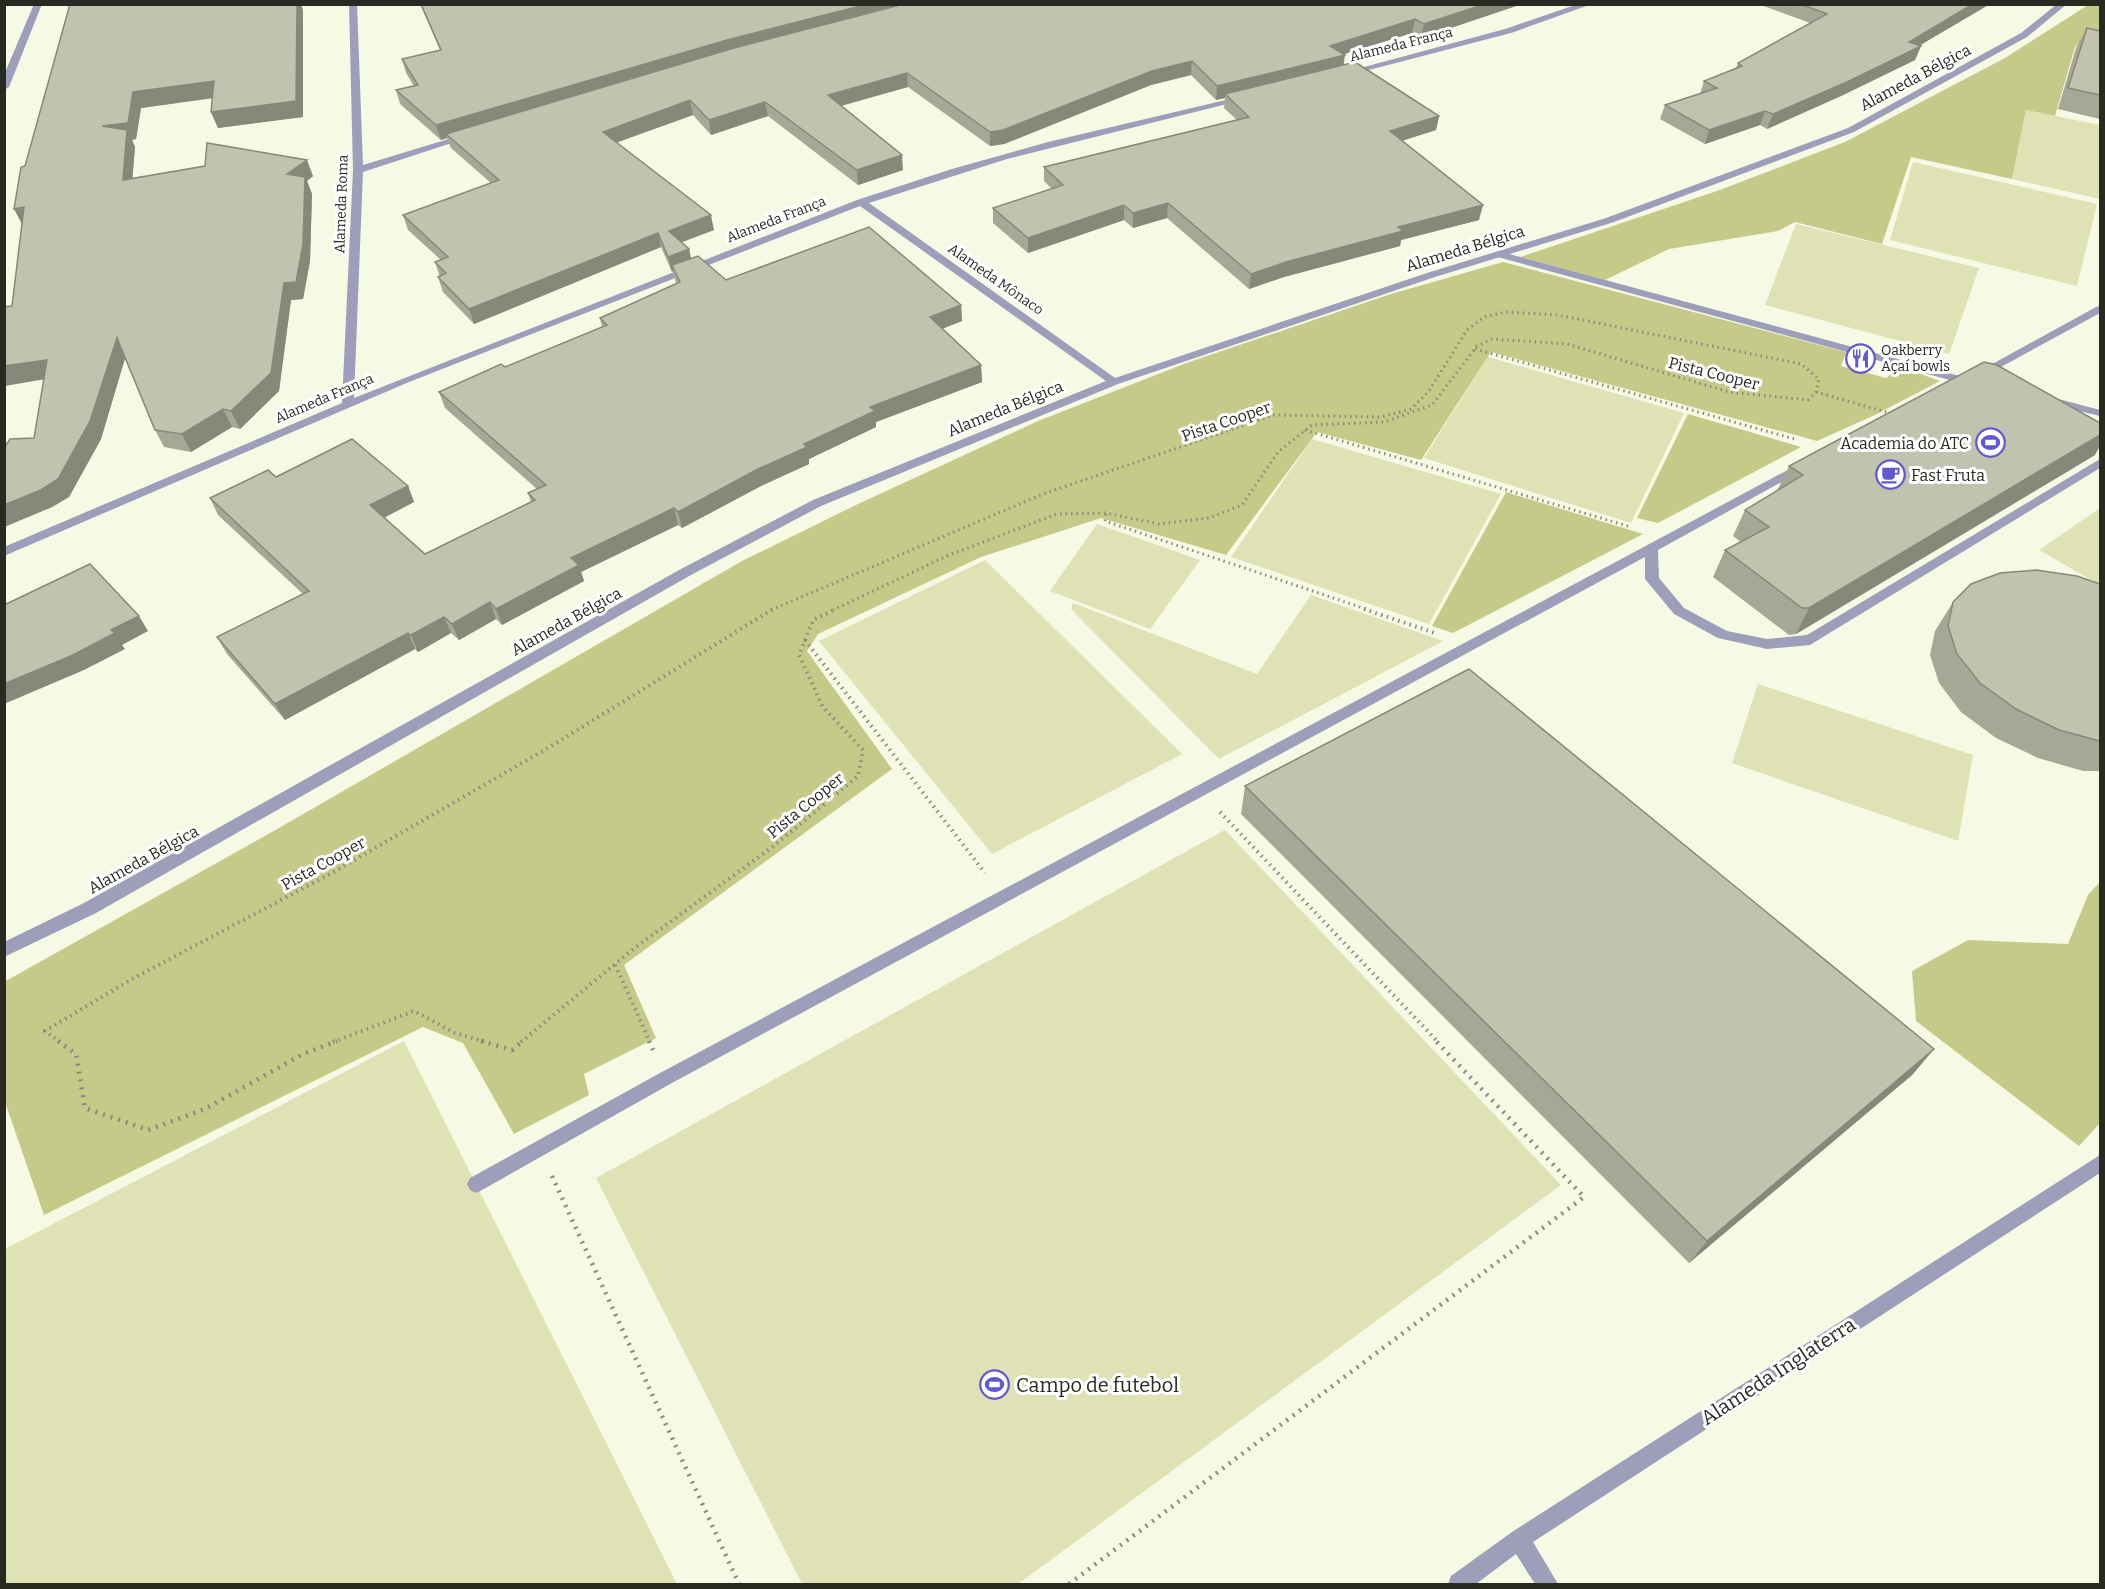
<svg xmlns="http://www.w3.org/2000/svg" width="2105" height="1589" font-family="Bitter,serif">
	<rect width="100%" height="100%" fill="#f6f9e3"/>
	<g fill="#dee2b5">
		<polygon points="2026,110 2100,125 2100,199 2012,179"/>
		<polygon points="1913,162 2097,204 2077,286 1890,240"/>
		<polygon points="1796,224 1979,268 1949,354 1765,305"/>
		<polygon points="1488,357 1684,413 1631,523 1424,458"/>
		<polygon points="1312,439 1501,494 1429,624 1231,557"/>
		<polygon points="2100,508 2100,585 2039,550"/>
		<polygon points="1097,524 1200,560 1150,629 1050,591"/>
		<polygon points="985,560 1182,754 992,854 819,641"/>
		<polygon points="1311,595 1443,641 1219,759 1071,609 1073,603 1257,674"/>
		<polygon points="1758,684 1973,755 1958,841 1732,763"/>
		<polygon points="1225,830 1561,1185 1018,1584 802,1584 596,1178"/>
		<polygon points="404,1041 677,1584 5,1584 5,1249"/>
	</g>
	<g fill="#c5ca88">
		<polygon points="2088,5 2100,5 2100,46 2079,43 2075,47 2055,116 2026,110 2012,179 1911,157 1882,244 1795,222 1778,231 1669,249 1605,280 1520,257 1717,191 1845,142 2005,58"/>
		<polygon points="1503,262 1846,352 1841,366 1886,378 1901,367 1940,381 1877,414 1817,441 1491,352 1421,460 1317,432 1226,555 1101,518 981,557 818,634 807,651 892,769 624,965 656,1038 584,1074 589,1095 514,1134 463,1043 423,1027 44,1215 5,1102 4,982 279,828 742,561 858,504 1038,421 1189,362 1391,294"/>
		<polygon points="1688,414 1801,447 1658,523 1637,518"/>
		<polygon points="1506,492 1643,534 1453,633 1432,626"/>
		<polygon points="2100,882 2100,1123 2079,1146 1916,1021 1912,971 1968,940 2068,944 2088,895"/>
	</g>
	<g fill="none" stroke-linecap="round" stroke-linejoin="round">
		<g stroke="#898b7d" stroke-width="3" stroke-dasharray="1.5 4" stroke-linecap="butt">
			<polyline points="1475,349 1798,440"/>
			<polyline points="1816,392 1893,414"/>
			<polyline points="1305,430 1631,527"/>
			<polyline points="1106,514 1105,521 1369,610"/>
			<polyline points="771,610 1043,494 1274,415 1381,417 1411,409 1429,391 1467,330 1484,317 1506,312 1558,315 1801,364 1819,379 1816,392 1808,400 1729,392 1567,344 1492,339 1477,346 1432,405 1384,422 1312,425 1278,452 1242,505 1209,518 1159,524 1106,513 1057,514 949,555 833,610"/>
		</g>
		<g stroke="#898b7d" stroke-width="4" stroke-dasharray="1.5 4.5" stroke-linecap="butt">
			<polyline points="1364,609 1435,633"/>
			<polyline points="805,640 985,873"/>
			<polyline points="1220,812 1438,1042"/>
			<polyline points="615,965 650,1042"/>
			<polyline points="60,1042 45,1031 132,979 332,873 553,745 773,609"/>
			<polyline points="333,1042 414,1011 455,1033 486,1042"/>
			<polyline points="521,1042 632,950 775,845 858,776 863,750 823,707 799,655 813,620 836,609"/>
		</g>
		<g stroke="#898b7d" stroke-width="4.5" stroke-dasharray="2 6" stroke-linecap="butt">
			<polyline points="58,1041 76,1054 85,1108 148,1130 205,1109 303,1054 337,1041"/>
			<polyline points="481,1041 512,1050 523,1041"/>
			<polyline points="649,1041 653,1050"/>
			<polyline points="552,1176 739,1584"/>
			<polyline points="1069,1584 1584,1197 1436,1041"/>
		</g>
		<g fill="#9d9fba" fill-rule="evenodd">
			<polygon points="1498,251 1967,378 2096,307 2100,306 2100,313 1968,385 1494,256 1493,254"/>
			<polygon points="2051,397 2100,410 2100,416 2047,403 2045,401"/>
			<polygon points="2100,459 2100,468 1810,645 1767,649 1718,638 1674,614 1645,579 1645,557 672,1083 482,1190 476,1193 470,1190 467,1184 470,1178 660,1073 1797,465 1801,464 1807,468 1658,550 1659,578 1684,608 1727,631 1767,639 1807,635"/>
		</g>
		<g fill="#9d9fba" fill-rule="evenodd">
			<polygon points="34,4 42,4 9,87 4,90 4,75"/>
			<polygon points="349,4 357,4 363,165 465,134 473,136 363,172 354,398 857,200 952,169 1048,142 1247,95 1247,99 1007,159 869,203 1115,378 1427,273 1606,218 1848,128 2021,33 2057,4 2067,4 2027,37 1854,132 1614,222 1435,277 1118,384 821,506 691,575 96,913 4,957 4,942 84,903 681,569 813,500 1106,381 860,206 409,382 4,556 4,547 342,403 353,170"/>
			<polygon points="1578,4 1592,4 1511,33 1346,76 1342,73 1505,29"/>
			<polygon points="2100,1155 2100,1173 1533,1542 1558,1584 1535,1584 1516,1554 1476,1584 1448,1584 1451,1576 1512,1532"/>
		</g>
	</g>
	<g fill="#a6a896">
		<polygon points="70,4 301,4 303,11 303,117 218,128 211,112 212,98 141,108 136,139 132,140 135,147 132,178 313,176 307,181 312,194 310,261 303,299 291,300 279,391 240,429 232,427 191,452 164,447 155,430 125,358 101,439 69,497 52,507 4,527 4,448 34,438 44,379 4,386 4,307 12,306 22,224 25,166"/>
		<polygon points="420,4 1522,4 1421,38 1412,33 1344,54 1343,65 1439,116 1436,130 1402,141 1479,220 1401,240 1400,246 1284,277 1249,289 1167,218 1133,228 1124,220 1028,253 993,223 993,208 1052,189 1044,181 1044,167 1237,120 1224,108 1225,98 1216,100 1191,75 1151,85 1004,144 990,146 908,87 841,106 903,170 858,185 768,116 711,135 693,115 616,143 714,230 681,242 689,249 691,258 726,280 961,305 962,321 942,329 981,365 982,382 876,422 876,427 809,459 809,464 761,486 682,528 678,525 581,572 584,581 502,625 496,619 459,640 451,633 418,652 415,649 285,720 227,654 217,637 303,594 218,515 210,498 276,477 408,486 414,502 384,518 425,554 531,502 528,493 537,489 445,408 439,392 505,367 602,327 600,318 676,283 673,271 672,272 661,247 474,324 443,292 438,277 440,277 435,262 441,260 408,230 403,215 491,183 451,148 447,138 441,140 400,104 396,90 414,86 406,73 402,59 440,50"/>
		<polygon points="1758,4 1990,4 1920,45 1921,46 1915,60 1841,96 1767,129 1760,125 1705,144 1660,119 1665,105 1700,94 1704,81 1736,68 1738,63 1810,23"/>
		<polygon points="2087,28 2100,31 2100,119 2058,109 2076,48"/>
		<polygon points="2095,455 1796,634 1789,635 1713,577 1725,550 1741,542 1733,536 1745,510 1777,491 1789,466"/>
		<polygon points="2100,584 2100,771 2083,771 2038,758 1996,738 1961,712 1939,683 1930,655 1935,631 1953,602"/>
		<polygon points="1245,786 1934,1049 1912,1075 1689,1263 1241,814"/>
	</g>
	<g fill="#87887a">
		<polygon points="297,4 301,4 303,11 303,117 218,128 211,112"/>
		<polygon points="868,4 922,4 446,134 447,138 441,140 436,125 727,40"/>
		<polygon points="1485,4 1522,4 1421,38 1424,24"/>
		<polygon points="1973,4 1990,4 1912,50 1921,46 1915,60 1841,96 1767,129 1773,114 1909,42"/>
		<polygon points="1415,19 1412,33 1335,57 1345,55 1343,69 1225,94 1225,98 1216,100 1217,86 1330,46"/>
		<polygon points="1192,61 1191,75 1151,85 1004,144 990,146 990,132 1152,71"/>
		<polygon points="907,73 908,87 829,109 828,95"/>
		<polygon points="214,81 221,97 141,108 136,139 132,140 135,147 131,196 123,180 102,126 133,92"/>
		<polygon points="690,100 693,115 606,146 603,132"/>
		<polygon points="765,102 768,116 711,135 709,120"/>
		<polygon points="1765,111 1760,125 1705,144 1709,130"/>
		<polygon points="1439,116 1436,130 1388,145 1390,131"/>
		<polygon points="902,155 903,170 858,185 857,170"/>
		<polygon points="307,160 313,176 307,181 312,194 310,261 303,299 291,300 279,391 240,429 231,411 287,174"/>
		<polygon points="1168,203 1167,218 1133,228 1133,213"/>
		<polygon points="1124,205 1124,220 1028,253 1028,238"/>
		<polygon points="1483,205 1479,220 1401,240 1400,246 1284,277 1249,289 1251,274 1286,262 1398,227"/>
		<polygon points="24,207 23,226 14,209"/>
		<polygon points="711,215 714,230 672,246 669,231"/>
		<polygon points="658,233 661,247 474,324 469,309"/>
		<polygon points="689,249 692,264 672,265 673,271 672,272 668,257"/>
		<polygon points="961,305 962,321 931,333 930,317"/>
		<polygon points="117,338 126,355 101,439 69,497 52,507 4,527 4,505"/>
		<polygon points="47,360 57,377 4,386 4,366"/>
		<polygon points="981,365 982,382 876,422 876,427 809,459 809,464 761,486 682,528 678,512 804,444 870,407"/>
		<polygon points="223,409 232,427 191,452 182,434"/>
		<polygon points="2100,435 2100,446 2095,455 1796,634 1809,608"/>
		<polygon points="408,486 414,502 377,521 370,505"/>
		<polygon points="674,508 678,525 581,572 584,581 502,625 496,609 571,558"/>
		<polygon points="490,602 496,619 459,640 452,624"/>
		<polygon points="139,616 148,631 122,645 125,649 84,670 4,704 4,684"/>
		<polygon points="444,617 451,633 418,652 411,635"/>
		<polygon points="408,633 415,649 285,720 275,704"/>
		<polygon points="1934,1049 1912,1075 1689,1263 1707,1241"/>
	</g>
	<g fill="#c1c3ae" stroke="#87887a" stroke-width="1.5">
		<polygon points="70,4 297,4 296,101 211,112 214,81 133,92 128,123 102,126 127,130 123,180 205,166 207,143 307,160 287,174 305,177 303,244 296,282 284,283 271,373 231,411 223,409 182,434 155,430 117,338 90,421 58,479 41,490 4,505 4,448 10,439 34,438 47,360 4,366 4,307 12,306 24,207 14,209 21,167 25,166"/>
		<polygon points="421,4 868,4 727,40 436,125 396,90 418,85 402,59 441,50"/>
		<polygon points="904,4 1485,4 1424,24 1415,19 1330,46 1345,55 1217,86 1192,61 1152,71 1003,130 990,132 907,73 828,95 902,155 857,170 765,102 709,120 690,100 603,132 711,215 669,231 689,249 668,257 658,233 469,309 438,277 446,273 435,262 448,257 403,215 499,180 446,134 734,48"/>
		<polygon points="1800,4 1973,4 1909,42 1921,46 1847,82 1773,114 1765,111 1709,130 1665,105 1717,88 1704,81 1742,66 1738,63 1827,14"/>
		<polygon points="2087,28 2100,31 2100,95 2068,88"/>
		<polygon points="1355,62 1439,116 1390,131 1483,205 1398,227 1403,231 1286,262 1251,274 1168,203 1133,213 1124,205 1028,238 993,208 1063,185 1044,167 1249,117 1225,94"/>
		<polygon points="869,227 961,305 930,317 981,365 870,407 875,411 804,444 807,447 758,469 678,512 674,508 571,558 579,565 496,609 490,602 452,624 444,617 411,635 408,633 275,704 217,637 309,591 210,498 268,470 276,477 352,439 408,486 370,505 425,554 535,500 528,493 546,485 439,392 501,364 505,367 607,325 600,318 680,282 672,265 698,256 726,280"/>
		<polygon points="1984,362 1997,365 2100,423 2100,435 1809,608 1802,608 1725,550 1769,527 1745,510 1803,475 1789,466"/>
		<polygon points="90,564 139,616 111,630 115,633 73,655 4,684 4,605"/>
		<polygon points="2036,570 2077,576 2100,584 2100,741 2059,730 2016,709 1980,683 1957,654 1948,626 1953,602 1971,584 2000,573"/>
		<polygon points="1469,669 1934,1049 1707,1241 1245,786"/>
	</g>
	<defs>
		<symbol id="restaurant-ring" viewBox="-11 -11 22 22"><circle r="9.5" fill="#fff" stroke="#6258d1" stroke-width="1.5"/><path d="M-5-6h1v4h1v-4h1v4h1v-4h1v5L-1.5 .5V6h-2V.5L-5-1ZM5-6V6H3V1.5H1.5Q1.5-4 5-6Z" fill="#6258d1"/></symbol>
		<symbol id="stadium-ring" viewBox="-11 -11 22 22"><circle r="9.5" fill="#fff" stroke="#6258d1" stroke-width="1.5"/><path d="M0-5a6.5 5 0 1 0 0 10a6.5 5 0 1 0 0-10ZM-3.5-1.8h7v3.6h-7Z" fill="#6258d1"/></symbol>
		<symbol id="cafe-ring" viewBox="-11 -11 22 22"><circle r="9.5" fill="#fff" stroke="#6258d1" stroke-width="1.5"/><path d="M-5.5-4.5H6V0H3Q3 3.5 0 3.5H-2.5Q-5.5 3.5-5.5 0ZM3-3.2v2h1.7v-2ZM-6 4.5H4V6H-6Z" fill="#6258d1"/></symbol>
	</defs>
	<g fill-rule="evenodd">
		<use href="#restaurant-ring" x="1844" y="342" width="33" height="33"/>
		<use href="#stadium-ring" x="1974" y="426" width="33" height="33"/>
		<use href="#cafe-ring" x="1874" y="458" width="33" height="33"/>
		<use href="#stadium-ring" x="978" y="1368" width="33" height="33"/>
	</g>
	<g text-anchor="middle" stroke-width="6" stroke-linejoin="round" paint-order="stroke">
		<g font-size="14" fill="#282921" stroke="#fff">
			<text transform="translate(1401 44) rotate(-14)" y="5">Alameda França</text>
			<text transform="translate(341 204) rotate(-88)" y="5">Alameda Roma</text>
			<text transform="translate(776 219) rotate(-21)" y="5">Alameda França</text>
			<text transform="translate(996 279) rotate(35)" y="5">Alameda Mônaco</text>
			<text transform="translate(324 398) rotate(-23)" y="5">Alameda França</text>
		</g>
		<g font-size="14" fill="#282921" stroke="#fff" text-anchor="start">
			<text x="1881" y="355">Oakberry<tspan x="1881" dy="16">Açaí bowls</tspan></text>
		</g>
		<g font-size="16" fill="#282921" stroke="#fff">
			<text transform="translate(1915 77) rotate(-28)" y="6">Alameda Bélgica</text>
			<text transform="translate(1465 248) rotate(-17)" y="6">Alameda Bélgica</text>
			<text transform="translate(1714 373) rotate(14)" y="6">Pista Cooper</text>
			<text transform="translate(1005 408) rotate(-22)" y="6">Alameda Bélgica</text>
			<text transform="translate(1226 421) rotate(-19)" y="6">Pista Cooper</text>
			<text transform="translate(566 621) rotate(-29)" y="6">Alameda Bélgica</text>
			<text transform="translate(805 805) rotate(-39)" y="6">Pista Cooper</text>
			<text transform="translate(143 859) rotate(-29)" y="6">Alameda Bélgica</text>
			<text transform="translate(323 863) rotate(-29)" y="6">Pista Cooper</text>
		</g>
		<g font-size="16" fill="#282921" stroke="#fff" text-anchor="end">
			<text x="1969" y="449">Academia do ATC</text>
			<text x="1911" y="481" text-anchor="start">Fast Fruta</text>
		</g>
		<g font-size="20" fill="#282921" stroke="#fff">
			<text transform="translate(1778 1371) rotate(-33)" y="7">Alameda Inglaterra</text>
		</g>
		<g font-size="20" fill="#282921" stroke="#fff" text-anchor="start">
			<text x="1016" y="1392">Campo de futebol</text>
		</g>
	</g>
	<rect width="2105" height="1589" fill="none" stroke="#282921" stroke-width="12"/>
</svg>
